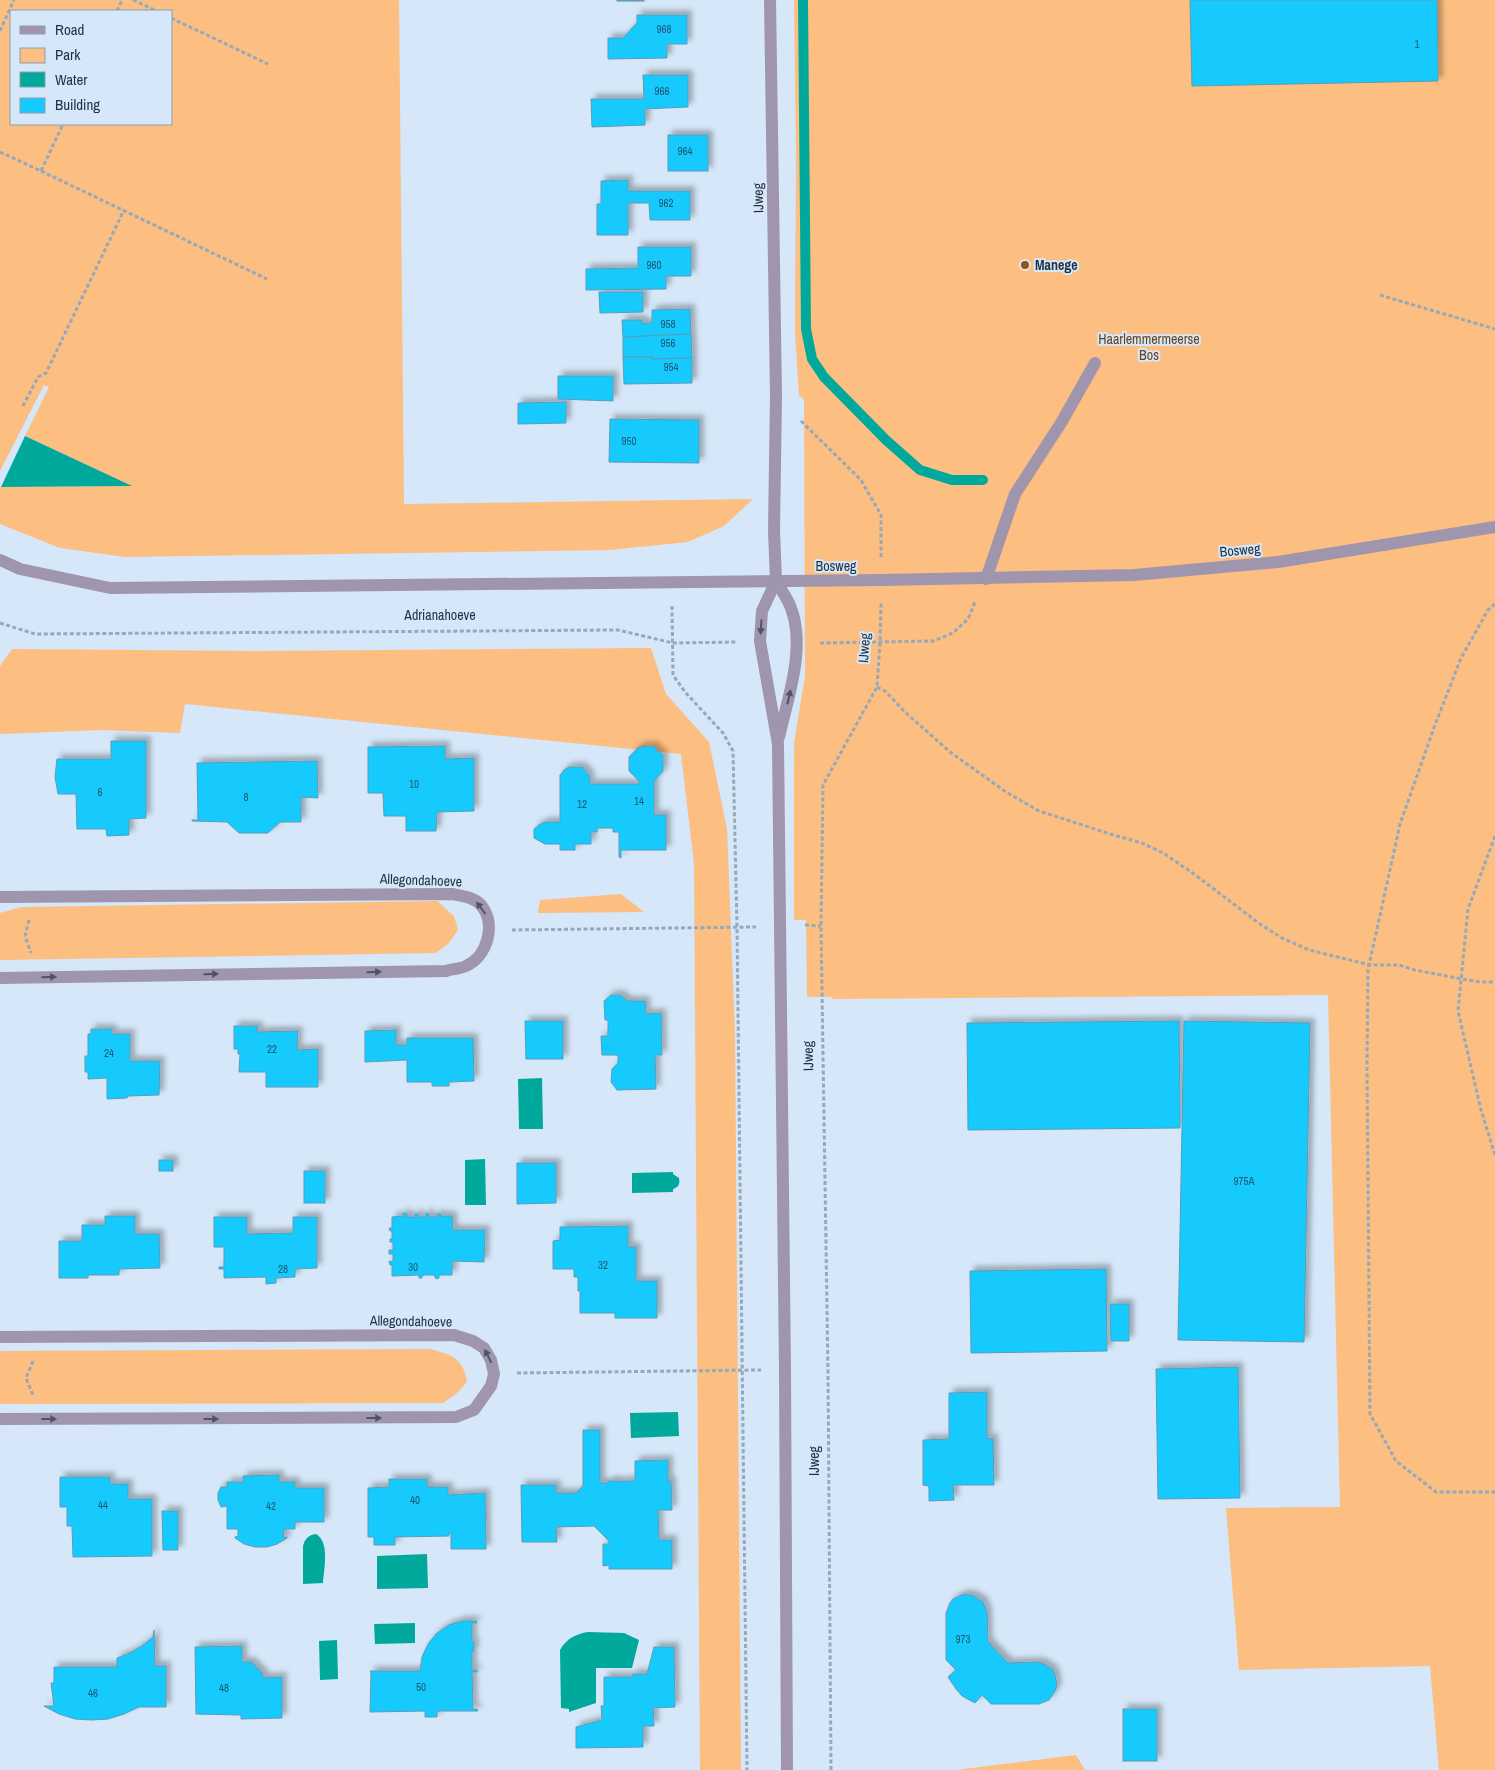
<svg xmlns="http://www.w3.org/2000/svg" width="1495" height="1770" font-family="'Archivo Narrow',sans-serif">
	<defs>
		<filter id="shadow"><feDropShadow dx="4.5" dy="-4.5" stdDeviation="2.5" flood-color="#0004"/></filter>
	</defs>
	<rect width="100%" height="100%" fill="#d5e7f8"/>
	<g fill="#fcbe81" fill-rule="evenodd">
		<path d="M0 0H399L404 504 753 499 724 526 688 542 610 550 125 557 60 548 0 524V487L131 486 25 436 49 387 44 385 0 471ZM11 11H171V124H11Z"/>
		<polygon points="794,0 1495,0 1495,1770 1439,1770 1430,1666 1239,1670 1226,1508 1340,1507 1328,995 832,999 832,997 807,997 806,920 794,920 794,743 805,676 804,400 799,395 795,333 796,157"/>
		<polygon points="651,648 666,694 709,742 727,829 735,1033 741,1770 700,1770 694,864 681,754 185,704 180,733 103,730 0,734 0,666 12,649 259,651"/>
		<polygon points="621,894 644,912 538,913 540,900"/>
		<polygon points="437,901 454,916 458,930 449,943 436,953 0,960 0,913 21,907"/>
		<path d="M430 1349C452 1355 463 1357 467 1382L457 1393 443 1403 0 1404V1351Z"/>
		<polygon points="1076,1755 1085,1770 956,1770"/>
	</g>
	<g fill="#00a99c">
		<polygon points="25,436 132,486 1,487"/>
		<polygon points="542,1078 543,1129 519,1129 518,1079"/>
		<polygon points="485,1159 486,1205 465,1205 465,1160"/>
		<path d="M673 1172V1174L679 1178C680 1184 679 1187 673 1189V1192L632 1193V1173Z"/>
		<polygon points="678,1412 679,1436 631,1438 630,1413"/>
		<path d="M316 1534C330 1542 324 1569 323 1583L303 1584V1546C305 1539 308 1535 316 1534Z"/>
		<polygon points="427,1554 428,1588 377,1589 377,1556"/>
		<polygon points="415,1623 415,1643 375,1644 374,1624"/>
		<path d="M588 1632 624 1633 639 1640 632 1668H596V1703L569 1712V1709L561 1708 560 1650C567 1638 576 1634 588 1632Z"/>
		<polygon points="337,1640 338,1679 320,1680 319,1641"/>
	</g>
	<g fill="none" stroke-linecap="round" stroke-linejoin="round">
		<polyline stroke="#00a99c" stroke-width="10" points="803,0 806,329 812,359 824,377 886,440 920,470 952,480 983,480"/>
	</g>
	<g fill="#15cafe" stroke="#5b9cb6" filter="url(#shadow)">
		<rect x="617" y="0" width="27" height="1"/>
		<polygon points="1190,0 1437,0 1438,81 1192,86"/>
		<polygon points="637,15 687,15 687,44 667,44 667,58 608,59 608,38 623,38 637,23"/>
		<polygon points="643,75 688,75 688,107 645,109 645,125 592,127 591,99 644,99"/>
		<rect x="668" y="135" width="40" height="36"/>
		<polygon points="628,180 628,191 690,191 690,220 650,220 649,203 628,203 628,235 597,235 597,204 601,204 601,181"/>
		<polygon points="638,247 691,247 691,276 666,276 666,289 586,290 586,269 638,268"/>
		<polygon points="599,292 643,292 643,312 600,313"/>
		<polygon points="690,309 691,334 623,337 622,320 642,320 642,323 652,323 652,310"/>
		<polygon points="691,334 692,358 652,359 653,357 623,357 623,337"/>
		<polygon points="623,357 653,357 652,359 692,358 692,383 624,384"/>
		<polygon points="558,376 613,376 613,401 558,399"/>
		<polygon points="566,402 566,423 518,424 518,403"/>
		<polygon points="610,419 699,420 699,463 609,462"/>
		<polygon points="111,741 146,741 146,818 129,819 129,835 107,836 106,829 77,829 76,794 58,794 55,777 57,759 111,759"/>
		<polygon points="445,746 445,759 474,758 474,811 437,812 436,831 406,831 406,816 384,816 383,793 368,793 368,747"/>
		<polygon points="653,746 663,756 663,771 654,781 654,815 666,815 666,850 621,850 621,858 619,857 619,832 613,832 613,828 597,828 597,832 591,832 591,844 575,844 575,850 560,850 560,844 545,844 534,838 534,829 539,825 545,822 560,822 560,775 564,770 569,767 582,767 589,775 590,784 639,784 639,781 629,771 629,757 639,747"/>
		<polygon points="317,761 318,798 301,797 301,822 280,822 268,833 239,833 227,822 192,821 192,820 198,820 197,763"/>
		<polygon points="611,995 620,995 627,1001 645,1001 646,1014 661,1013 662,1055 655,1055 656,1089 617,1090 611,1082 612,1069 618,1063 618,1055 602,1055 601,1036 608,1036 608,1020 605,1020 604,1001"/>
		<polygon points="525,1021 563,1021 563,1059 526,1059"/>
		<polygon points="1179,1021 1180,1128 968,1130 967,1023"/>
		<polygon points="1184,1021 1310,1023 1304,1342 1178,1340"/>
		<polygon points="234,1026 258,1026 257,1032 298,1031 297,1050 318,1049 318,1087 266,1087 266,1072 239,1072 240,1054 238,1054 238,1049 234,1049"/>
		<polygon points="91,1029 112,1029 112,1034 130,1034 130,1061 160,1061 159,1095 128,1096 127,1098 107,1099 107,1078 88,1079 88,1072 85,1072 85,1056 88,1056 88,1034 91,1034"/>
		<polygon points="396,1030 396,1045 407,1045 407,1038 473,1038 474,1081 449,1082 449,1086 432,1086 432,1082 407,1082 407,1060 365,1062 365,1031"/>
		<rect x="159" y="1160" width="14" height="11"/>
		<polygon points="517,1163 556,1163 556,1203 517,1204"/>
		<rect x="304" y="1171" width="21" height="32"/>
		<polygon points="403,1213 407,1214 407,1217 415,1217 415,1214 418,1214 418,1217 426,1217 426,1213 429,1214 429,1217 437,1217 437,1214 441,1214 440,1216 452,1216 453,1230 485,1230 484,1262 452,1261 452,1275 439,1275 439,1278 436,1279 434,1275 424,1275 422,1276 422,1278 419,1278 419,1275 392,1276 392,1265 390,1265 389,1261 393,1262 393,1254 389,1254 389,1250 393,1250 393,1242 390,1242 390,1239 392,1239 392,1231 390,1231 389,1228 392,1228 392,1217 404,1216"/>
		<polygon points="105,1216 135,1216 135,1234 159,1234 160,1268 119,1269 119,1275 88,1275 88,1278 59,1278 59,1241 82,1241 82,1225 105,1225"/>
		<polygon points="214,1217 247,1217 247,1234 293,1233 293,1217 317,1217 317,1268 295,1269 295,1277 276,1278 276,1283 266,1284 266,1277 224,1278 224,1269 219,1269 219,1267 224,1267 224,1247 214,1247"/>
		<polygon points="628,1226 628,1247 636,1247 636,1281 657,1281 657,1318 615,1318 615,1313 580,1313 580,1291 578,1291 578,1277 574,1277 574,1269 553,1269 553,1241 560,1240 560,1227"/>
		<polygon points="1106,1269 1107,1351 971,1353 970,1271"/>
		<polygon points="1110,1304 1129,1304 1129,1341 1111,1341"/>
		<polygon points="1238,1367 1240,1498 1158,1499 1156,1369"/>
		<polygon points="987,1392 987,1439 993,1438 994,1485 953,1485 954,1500 929,1501 929,1486 923,1485 923,1440 949,1439 949,1393"/>
		<polygon points="583,1430 600,1430 600,1483 608,1483 608,1481 619,1481 621,1483 623,1481 635,1481 635,1461 668,1460 668,1481 671,1481 672,1510 658,1510 659,1540 672,1540 672,1569 609,1569 609,1565 603,1566 603,1544 609,1544 609,1541 594,1526 556,1527 557,1542 522,1542 521,1485 556,1485 556,1493 576,1493 583,1486"/>
		<polygon points="279,1475 279,1482 295,1482 295,1488 324,1488 324,1522 295,1522 295,1529 284,1529 283,1537 287,1537 287,1538 277,1544 267,1547 255,1547 244,1544 235,1538 235,1537 238,1536 238,1529 227,1529 227,1506 221,1507 218,1500 218,1493 221,1487 227,1487 227,1482 243,1482 243,1476"/>
		<polygon points="60,1477 110,1477 110,1484 128,1484 128,1499 152,1499 152,1556 73,1557 72,1526 67,1526 67,1507 60,1507"/>
		<polygon points="389,1479 427,1479 427,1487 448,1487 448,1495 485,1493 486,1549 451,1549 451,1534 448,1534 449,1536 395,1537 395,1545 374,1545 374,1537 368,1537 368,1488 389,1487"/>
		<polygon points="162,1511 178,1511 178,1550 163,1550"/>
		<polygon points="964,1594 974,1596 983,1602 987,1612 988,1642 1008,1663 1038,1662 1044,1664 1053,1670 1055,1675 1057,1686 1055,1691 1049,1700 1039,1704 991,1704 982,1695 975,1703 962,1696 956,1689 948,1677 956,1670 946,1660 946,1613 950,1603 953,1599"/>
		<polygon points="462,1621 476,1621 477,1623 472,1623 472,1642 474,1642 474,1651 472,1651 472,1670 477,1670 477,1672 472,1672 473,1709 477,1709 478,1711 437,1711 437,1717 425,1717 425,1711 370,1712 371,1673 370,1671 420,1671 422,1657 428,1644 437,1633 449,1625"/>
		<polygon points="154,1630 155,1666 166,1666 166,1707 139,1707 124,1714 108,1719 91,1720 75,1719 59,1714 44,1706 54,1706 51,1683 54,1683 54,1667 117,1667 117,1658 130,1653 142,1646 153,1637"/>
		<polygon points="242,1646 242,1662 251,1662 263,1674 263,1678 282,1677 282,1718 241,1719 241,1715 196,1714 195,1647"/>
		<polygon points="654,1647 674,1647 675,1707 653,1708 654,1726 643,1726 643,1747 576,1748 576,1727 602,1720 601,1706 604,1706 604,1677 633,1677 633,1674 647,1674"/>
		<rect x="1123" y="1709" width="34" height="52"/>
	</g>
	<g fill="none" stroke-linecap="round" stroke-linejoin="round">
		<g stroke="#96a9b9" stroke-width="3" stroke-dasharray="4 2.5" stroke-linecap="butt">
			<polyline points="133,0 157,11"/>
			<polyline points="117,11 122,0"/>
			<polyline points="171,18 268,64"/>
			<polyline points="0,31 14,0"/>
			<polyline points="0,152 41,171 63,124"/>
			<polyline points="41,171 267,279"/>
			<polyline points="1380,295 1495,329"/>
			<polyline points="23,406 38,377 46,373 124,210"/>
			<polyline points="801,421 861,480 881,515 881,557"/>
			<polyline points="1495,604 1488,610 1461,658 1435,725 1400,824 1368,970 1367,1064 1370,1414 1396,1461 1436,1492 1495,1492"/>
			<polyline points="672,606 673,675 685,692 723,733 733,751 737,927 747,1770"/>
			<polyline points="0,623 35,634 618,630 673,643 736,642"/>
			<polyline points="820,643 933,641 953,633 968,619 975,602"/>
			<polyline points="877,687 885,691 905,712 950,752 1006,792 1039,811 1110,834 1142,843 1163,853 1194,874 1260,924 1282,938 1309,950 1370,965 1399,965 1415,970 1462,979 1480,982 1495,982"/>
			<polyline points="1495,836 1468,909 1458,1011 1481,1110 1495,1155"/>
			<polyline points="29,920 25,936 31,953"/>
			<polyline points="805,925 821,926"/>
			<polyline points="512,930 756,927"/>
			<polyline points="33,1361 26,1378 33,1395"/>
			<polyline points="517,1373 761,1370"/>
			<polyline points="831,1770 828,1373 821,926 823,785 877,687 880,643 881,603"/>
		</g>
		<g stroke="#9f95ac" stroke-width="12">
			<polyline points="770,0 776,396 774,531 776,581 762,611 760,641 778,744 785,1371 787,1770"/>
			<polyline points="0,560 20,569 110,588 882,580 1134,575 1278,562 1495,527"/>
			<polyline points="986,579 1015,494 1061,423 1095,363"/>
			<path d="M776 581C781 590 788 599 791 608 806 648 788 697 779 737"/>
			<path d="M0 897 452 894C462 896 474 897 481 905 497 924 487 957 466 966 460 969 452 969 446 971L0 978"/>
			<polyline points="0,1337 454,1335 473,1341 484,1348 491,1360 494,1374 491,1386 474,1410 456,1417 0,1419"/>
		</g>
	</g>
	<defs><path id="oneway-solid" d="M-6-.8H1V-3.2L6.5 0L1 3.2V.8H-6Z" transform="scale(1.25)"/></defs>
	<g fill="#4c5567">
		<use href="#oneway-solid" transform="translate(761 627) rotate(94)"/>
		<use href="#oneway-solid" transform="translate(789 697) rotate(-77)"/>
		<use href="#oneway-solid" transform="translate(481 908) rotate(-127)"/>
		<use href="#oneway-solid" transform="translate(374 972) rotate(-1)"/>
		<use href="#oneway-solid" transform="translate(211 974) rotate(-1)"/>
		<use href="#oneway-solid" transform="translate(49 977) rotate(-1)"/>
		<use href="#oneway-solid" transform="translate(488 1356) rotate(-117)"/>
		<use href="#oneway-solid" transform="translate(374 1418)"/>
		<use href="#oneway-solid" transform="translate(49 1419)"/>
		<use href="#oneway-solid" transform="translate(211 1419)"/>
	</g>
	<circle fill="#8f570f" stroke="#d5e7f8" stroke-width="2" cx="1025" cy="265" r="5"/>
	<g text-anchor="middle" stroke-width="4" stroke-linejoin="round" paint-order="stroke">
		<g font-size="11" fill="#1c5871">
			<text x="664" y="33">968</text>
			<text x="1417" y="48">1</text>
			<text x="662" y="95">966</text>
			<text x="685" y="155">964</text>
			<text x="666" y="207">962</text>
			<text x="654" y="269">960</text>
			<text x="668" y="328">958</text>
			<text x="668" y="347">956</text>
			<text x="671" y="371">954</text>
			<text x="629" y="445">950</text>
			<text x="414" y="788">10</text>
			<text x="100" y="796">6</text>
			<text x="246" y="801">8</text>
			<text x="639" y="805">14</text>
			<text x="582" y="808">12</text>
			<text x="272" y="1053">22</text>
			<text x="109" y="1057">24</text>
			<text x="1244" y="1185">975A</text>
			<text x="603" y="1269">32</text>
			<text x="413" y="1271">30</text>
			<text x="283" y="1273">28</text>
			<text x="415" y="1504">40</text>
			<text x="103" y="1509">44</text>
			<text x="271" y="1510">42</text>
			<text x="963" y="1643">973</text>
			<text x="421" y="1691">50</text>
			<text x="224" y="1692">48</text>
			<text x="93" y="1697">46</text>
		</g>
		<g font-size="14" fill="#1f3242" stroke="#d5e7f8">
			<text transform="translate(758 198) rotate(-91)" y="5">IJweg</text>
			<text transform="translate(1240 550) rotate(-5)" y="5">Bosweg</text>
			<text x="836" y="571">Bosweg</text>
			<text x="440" y="620">Adrianahoeve</text>
			<text transform="translate(864 648) rotate(-86)" y="5">IJweg</text>
			<text transform="translate(421 880) rotate(2)" y="5">Allegondahoeve</text>
			<text transform="translate(808 1056) rotate(-91)" y="5">IJweg</text>
			<text transform="translate(411 1321) rotate(1)" y="5">Allegondahoeve</text>
			<text transform="translate(814 1461) rotate(-90)" y="5">IJweg</text>
		</g>
		<g font-size="14" font-weight="bold" fill="#1f3242" stroke="#d5e7f8" text-anchor="start">
			<text x="1035" y="270">Manege</text>
		</g>
		<g font-size="14" fill="#66431f" stroke="#d5e7f8">
			<text x="1149" y="344">Haarlemmermeerse<tspan x="1149" dy="16">Bos</tspan></text>
		</g>
	</g>
	<rect x="10" y="10" width="162" height="115" fill="#d5e7f8" stroke="#8c9faf"/>
	<rect x="20" y="26" width="25" height="8" fill="#9f95ac" stroke="#8c9faf"/>
	<text x="55" y="35" font-size="15" fill="#1f3242">Road</text>
	<rect x="20" y="48" width="25" height="15" fill="#fcbe81" stroke="#8c9faf"/>
	<text x="55" y="60" font-size="15" fill="#1f3242">Park</text>
	<rect x="20" y="72" width="25" height="15" fill="#00a99c" stroke="#8c9faf"/>
	<text x="55" y="85" font-size="15" fill="#1f3242">Water</text>
	<rect x="20" y="98" width="25" height="15" fill="#15cafe" stroke="#8c9faf"/>
	<text x="55" y="110" font-size="15" fill="#1f3242">Building</text>
</svg>
